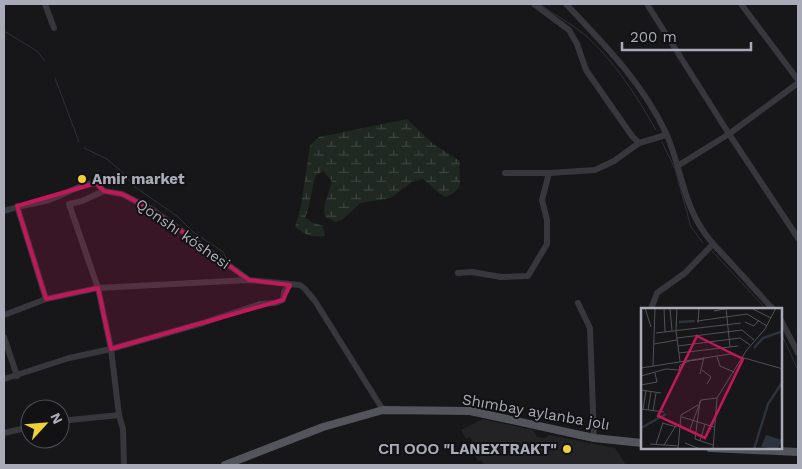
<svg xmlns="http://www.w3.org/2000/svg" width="802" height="469" font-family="'Work Sans',sans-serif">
	<defs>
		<pattern id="wetland-marsh" width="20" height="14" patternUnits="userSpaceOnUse" patternTransform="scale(1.25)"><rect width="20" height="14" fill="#202822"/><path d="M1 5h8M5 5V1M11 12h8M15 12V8" fill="none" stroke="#3e4440"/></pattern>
	</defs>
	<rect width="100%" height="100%" fill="#171618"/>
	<polygon fill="#232225" points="483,419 533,430 537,437 545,438 549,435 615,448 626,465 484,465 481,460 478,461 475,455 479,452 470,437 466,439 461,430"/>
	<path fill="url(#wetland-marsh)" d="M407 119 432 143 460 161C457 181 468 187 446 197L440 194 423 179 412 182 391 198 361 203 343 219 336 222 325 217 324 207 332 181 323 171 316 175C311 189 311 204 305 218L312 222 323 226 325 236C313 238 305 235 295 227L301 206 310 145 319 137Z"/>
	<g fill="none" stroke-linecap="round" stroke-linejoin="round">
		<g stroke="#2c333c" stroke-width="1">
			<path d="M540 4C554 15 571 23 585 35 615 62 636 95 656 130"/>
			<polyline points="4,31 37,51 45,61"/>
			<polyline points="55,78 79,142"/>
			<polyline points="662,142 675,169 691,227 703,243"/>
			<polyline points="84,148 107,159 122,172 135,187 177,216 192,231 223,252 227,260"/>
			<polyline points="712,251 766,309"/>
			<polyline points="781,333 798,370"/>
		</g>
		<g stroke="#37373d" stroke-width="6">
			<polyline points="45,4 54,28"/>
			<polyline points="534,4 569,30 577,44 586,70 632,136 639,143"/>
			<path d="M566 4C604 44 642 82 666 133 680 164 683 201 702 229 709 241 720 251 729 261 744 277 758 293 773 309"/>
			<polyline points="647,4 729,134 798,238"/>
			<polyline points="741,4 798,80"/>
			<polyline points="679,165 729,134 798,83"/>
			<polyline points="505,173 549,173 595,170 614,161 639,143 666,135"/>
			<polyline points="104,191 82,201 69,204 98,288 111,349 119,415 123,429 124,465"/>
			<polyline points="17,206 46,299"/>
			<path d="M4 211C19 206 34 204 49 200 65 195 79 184 96 183L104 191 122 194 153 210 249 280"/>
			<polyline points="458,273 472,272 501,277 528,276 547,244 547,220 542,200 549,173"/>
			<polyline points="578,303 590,328 594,438"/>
			<polyline points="651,309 657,293 685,273 713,244"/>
			<polyline points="4,315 46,299 98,288 249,280 300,285 305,289 315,301 383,410"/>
			<polyline points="781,320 798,353"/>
			<polyline points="4,337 17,376"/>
			<polyline points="4,379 69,358 111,349 203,323 260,304 275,303 283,300 284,292 290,285"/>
			<polyline points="60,421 119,415"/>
			<polyline points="4,433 30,427"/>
		</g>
		<g stroke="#53545c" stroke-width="8">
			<polyline points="710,448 798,452"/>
			<polyline points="225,465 323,427 383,410 470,411 594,438 642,443"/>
		</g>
	</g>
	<path fill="#c2185b" fill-opacity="0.2" stroke="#c2185b" stroke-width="4" stroke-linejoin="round" d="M96 183 104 191 122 194 153 210 249 280 290 285 283 300 111 349 98 288 46 299 17 206Z"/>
	<g fill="#f0cf37" stroke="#121113" stroke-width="2">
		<circle cx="82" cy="179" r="5"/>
		<circle cx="567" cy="449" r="5"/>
	</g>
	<g text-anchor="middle" stroke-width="4" stroke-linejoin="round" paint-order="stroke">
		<g font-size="15" font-weight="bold" fill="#a9abb8" stroke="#121113" text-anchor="start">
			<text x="92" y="184">Amir market</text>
			<text x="557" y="454" text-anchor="end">СП ООО "LANEXTRAKT"</text>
		</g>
		<g font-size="15" fill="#a9abb8" stroke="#121113">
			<text transform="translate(183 234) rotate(35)" y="5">Qonshı kóshesi</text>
			<text transform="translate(536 412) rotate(10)" y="5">Shımbay aylanba jolı</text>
		</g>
	</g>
	<g transform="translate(641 308)">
		<rect width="141" height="141" fill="#171618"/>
		<path d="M125 127 141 132 137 141 120 139Z" fill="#2c333c"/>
		<path fill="none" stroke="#2c333c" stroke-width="2.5" d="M38 14 54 13M113 40 122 30 142 23M0 120 25 106M113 141 127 96 142 73"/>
		<path fill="none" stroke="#515258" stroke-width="1" d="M4 0 10 19M23 0 24 24M29 0 31 23M36 0 35 23 39 53M85 0 89 39M110 0 130 10M73 3 89 0M56 13 106 6 126 18M104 14 113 18 118 12M57 15 58 0M15 25 100 15M36 30 101 22 113 32M13 36 36 32M37 38 99 30 109 37M38 45 97 38M76 49 79 58 93 64M12 58 14 0M0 60 89 46 142 61M61 62 70 69 66 76M59 66 63 49M0 68 25 61 38 62 39 57 48 53 62 51M0 77 16 74 14 65M0 82 20 85M59 93 54 131 72 137M0 101 23 104M2 102 5 82M7 102 10 84M12 103 15 85M41 109 73 119M21 115 36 119M48 124 60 92 76 90M59 133 64 116M44 135 59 141M9 136 37 138M15 136 22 115M23 137 34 119M37 141 40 107 57 97M72 141 76 90 105 43 124 21 135 0"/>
		<path fill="#c2185b" fill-opacity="0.15" stroke="#c2185b" stroke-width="2.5" d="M56 28 102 51 64 130 17 108Z"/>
		<rect width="141" height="141" fill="none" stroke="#a9abb8" stroke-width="2.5"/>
	</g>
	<rect width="802" height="469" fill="none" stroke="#a9abb8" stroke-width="10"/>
	<g transform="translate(45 424) rotate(64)"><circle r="24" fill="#121113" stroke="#4e4f55"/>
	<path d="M0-4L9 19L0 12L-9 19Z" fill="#f0cf37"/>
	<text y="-8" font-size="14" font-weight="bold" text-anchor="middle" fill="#a9abb8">N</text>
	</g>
	<path d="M622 42v8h129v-8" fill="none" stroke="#a9abb8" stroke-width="2.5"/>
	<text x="630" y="42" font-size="15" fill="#a9abb8" stroke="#121113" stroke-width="4" paint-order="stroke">200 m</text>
</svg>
